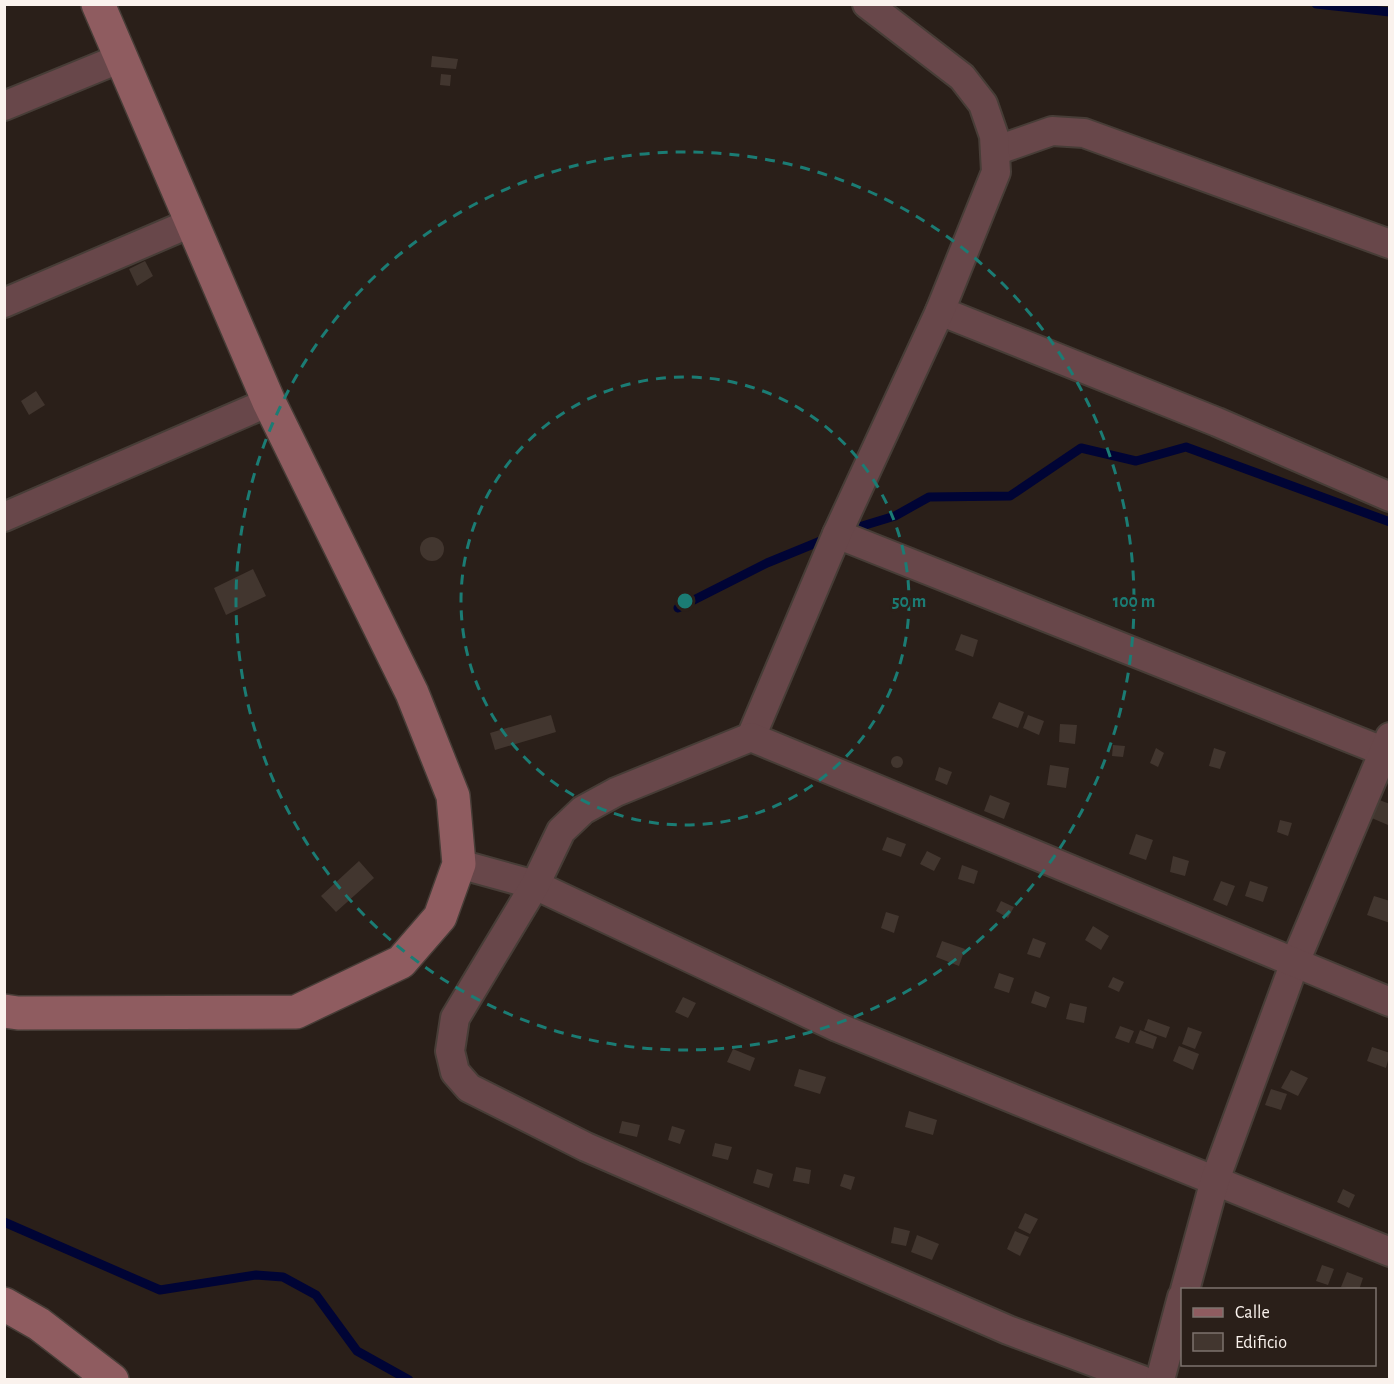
<svg xmlns="http://www.w3.org/2000/svg" width="1394" height="1384" font-family="'Alegreya Sans',sans-serif">
	<rect width="100%" height="100%" fill="#2a1f19"/>
	<g fill="none" stroke-linecap="round" stroke-linejoin="round">
		<g stroke="#000435" stroke-width="9">
			<polyline points="1316,4 1390,12"/>
			<polyline points="849,530 895,516 929,497 1010,496 1081,448 1136,461 1186,447 1390,522"/>
			<polyline points="678,608 767,563 828,538"/>
			<polyline points="4,1222 160,1290 256,1275 283,1277 316,1295 357,1351 409,1380"/>
		</g>
	</g>
	<g fill="#42362f">
		<polygon points="432,56 458,59 456,69 431,67"/>
		<polygon points="441,74 451,75 450,86 440,85"/>
		<polygon points="145,261 153,276 137,286 129,269"/>
		<polygon points="36,391 45,405 29,415 21,401"/>
		<circle cx="432" cy="549" r="12"/>
		<polygon points="253,569 266,596 226,615 214,588"/>
		<polygon points="961,634 978,640 973,657 955,650"/>
		<polygon points="999,702 1024,712 1018,728 992,718"/>
		<polygon points="551,715 556,732 495,750 490,733"/>
		<polygon points="1028,715 1044,721 1039,735 1023,728"/>
		<polygon points="1060,724 1077,725 1075,744 1059,742"/>
		<polygon points="1113,745 1125,746 1123,757 1112,756"/>
		<polygon points="1156,748 1164,753 1158,767 1150,763"/>
		<polygon points="1214,748 1226,752 1220,769 1209,766"/>
		<circle cx="897" cy="762" r="6"/>
		<polygon points="1050,765 1069,768 1066,788 1047,785"/>
		<polygon points="939,767 952,772 947,785 935,780"/>
		<polygon points="990,795 1010,803 1004,819 984,811"/>
		<polygon points="1374,798 1390,804 1388,825 1367,816"/>
		<polygon points="1280,820 1292,823 1288,836 1277,832"/>
		<polygon points="1136,834 1153,840 1146,860 1129,854"/>
		<polygon points="887,837 906,844 901,857 882,850"/>
		<polygon points="927,851 941,858 934,871 920,864"/>
		<polygon points="1173,856 1189,861 1185,876 1170,872"/>
		<polygon points="359,861 374,878 336,912 321,896"/>
		<polygon points="962,865 978,871 974,884 958,879"/>
		<polygon points="1221,881 1235,886 1227,906 1213,900"/>
		<polygon points="1250,881 1268,887 1263,902 1245,896"/>
		<polygon points="1374,896 1390,901 1390,923 1367,915"/>
		<polygon points="1001,901 1014,907 1008,918 996,911"/>
		<polygon points="886,912 899,916 894,933 881,928"/>
		<polygon points="1093,926 1109,936 1101,950 1085,940"/>
		<polygon points="1033,938 1046,943 1040,958 1027,954"/>
		<polygon points="942,941 965,949 959,966 936,957"/>
		<polygon points="999,973 1014,978 1009,993 994,988"/>
		<polygon points="1113,977 1124,982 1119,992 1108,987"/>
		<polygon points="1035,991 1050,997 1046,1008 1031,1003"/>
		<polygon points="683,997 696,1003 688,1018 675,1012"/>
		<polygon points="1070,1003 1087,1007 1084,1023 1066,1019"/>
		<polygon points="1148,1019 1170,1027 1166,1038 1144,1030"/>
		<polygon points="1120,1026 1134,1031 1129,1043 1115,1038"/>
		<polygon points="1188,1027 1202,1032 1195,1049 1182,1044"/>
		<polygon points="1140,1030 1157,1037 1153,1049 1135,1043"/>
		<polygon points="1179,1046 1199,1054 1193,1070 1173,1061"/>
		<polygon points="1372,1047 1390,1053 1386,1068 1367,1061"/>
		<polygon points="733,1049 755,1058 750,1071 727,1062"/>
		<polygon points="799,1069 826,1077 820,1094 794,1086"/>
		<polygon points="1291,1070 1308,1078 1298,1096 1281,1088"/>
		<polygon points="1271,1089 1287,1094 1281,1110 1265,1105"/>
		<polygon points="909,1111 937,1120 933,1135 905,1127"/>
		<polygon points="622,1121 640,1125 637,1137 619,1133"/>
		<polygon points="672,1126 685,1130 680,1144 668,1140"/>
		<polygon points="715,1143 732,1147 728,1160 712,1156"/>
		<polygon points="796,1167 811,1170 809,1184 793,1181"/>
		<polygon points="757,1169 773,1174 769,1188 753,1183"/>
		<polygon points="844,1174 855,1177 851,1190 840,1186"/>
		<polygon points="1343,1189 1355,1195 1349,1208 1337,1202"/>
		<polygon points="1025,1213 1038,1219 1030,1234 1018,1228"/>
		<polygon points="894,1227 910,1231 906,1246 891,1243"/>
		<polygon points="1015,1231 1029,1237 1020,1256 1007,1249"/>
		<polygon points="917,1235 939,1244 932,1260 911,1252"/>
		<polygon points="1322,1265 1334,1269 1328,1285 1316,1281"/>
		<polygon points="1347,1272 1363,1278 1359,1290 1341,1287"/>
	</g>
	<g fill="none" stroke-linecap="round" stroke-linejoin="round">
		<defs>
			<g id="minor">
				<polyline points="4,106 121,58"/>
				<polyline points="995,151 1052,131 1084,133 1390,244"/>
				<polyline points="4,303 193,222"/>
				<polyline points="940,311 1217,422 1390,497"/>
				<polyline points="4,517 269,402"/>
				<polyline points="837,534 1390,754"/>
				<polyline points="751,737 837,534 940,311 996,172 994,136 983,104 962,77 867,4"/>
				<polyline points="459,864 535,885 837,1027 1390,1252"/>
				<polyline points="1185,1290 1215,1180 1295,962 1390,737"/>
				<polyline points="1142,1380 1008,1330 586,1147 469,1088 455,1072 450,1051 455,1018 535,885 561,831 583,810 616,792 751,737 1390,1002"/>
				<polyline points="1160,1380 1182,1297"/>
			</g>
			<g id="secondary">
				<polyline points="4,1011 18,1013 296,1012 401,962 440,917 459,864 453,796 412,693 269,402 98,4"/>
				<polyline points="4,1304 39,1324 112,1380"/>
			</g>
		</defs>
		<use href="#minor" stroke="#473d37" stroke-width="32"/>
		<use href="#secondary" stroke="#473d37" stroke-width="36"/>
		<use href="#minor" stroke="#68474a" stroke-width="28"/>
		<use href="#secondary" stroke="#8f5c60" stroke-width="33"/>
	</g>
	<g fill="none" stroke="#1b7c74" stroke-width="3" stroke-dasharray="10 8">
		<circle cx="685" cy="601" r="224"/>
		<circle cx="685" cy="601" r="449"/>
	</g>
	<circle cx="685" cy="601" r="9" fill="#1b7c74" stroke="#2a1f19" stroke-width="3"/>
	<g font-size="18" text-anchor="middle" font-weight="bold" fill="#1b7c74" stroke="#2a1f19" stroke-width="5" stroke-linejoin="round" paint-order="stroke">
		<text x="909" y="607">50 m</text>
		<text x="1134" y="607">100 m</text>
	</g>
	<rect width="1394" height="1384" fill="none" stroke="#faf2ed" stroke-width="12"/>
	<rect x="1181" y="1288" width="195" height="78" fill="#2a1f19" stroke="#7d736e" stroke-width="1.5"/>
	<rect x="1193" y="1308" width="30" height="9" fill="#8f5c60" stroke="#7d736e" stroke-width="1.5"/>
	<text x="1235" y="1318" font-size="18" fill="#faf2ed">Calle</text>
	<rect x="1193" y="1333" width="30" height="18" fill="#42362f" stroke="#7d736e" stroke-width="1.5"/>
	<text x="1235" y="1348" font-size="18" fill="#faf2ed">Edificio</text>
</svg>
